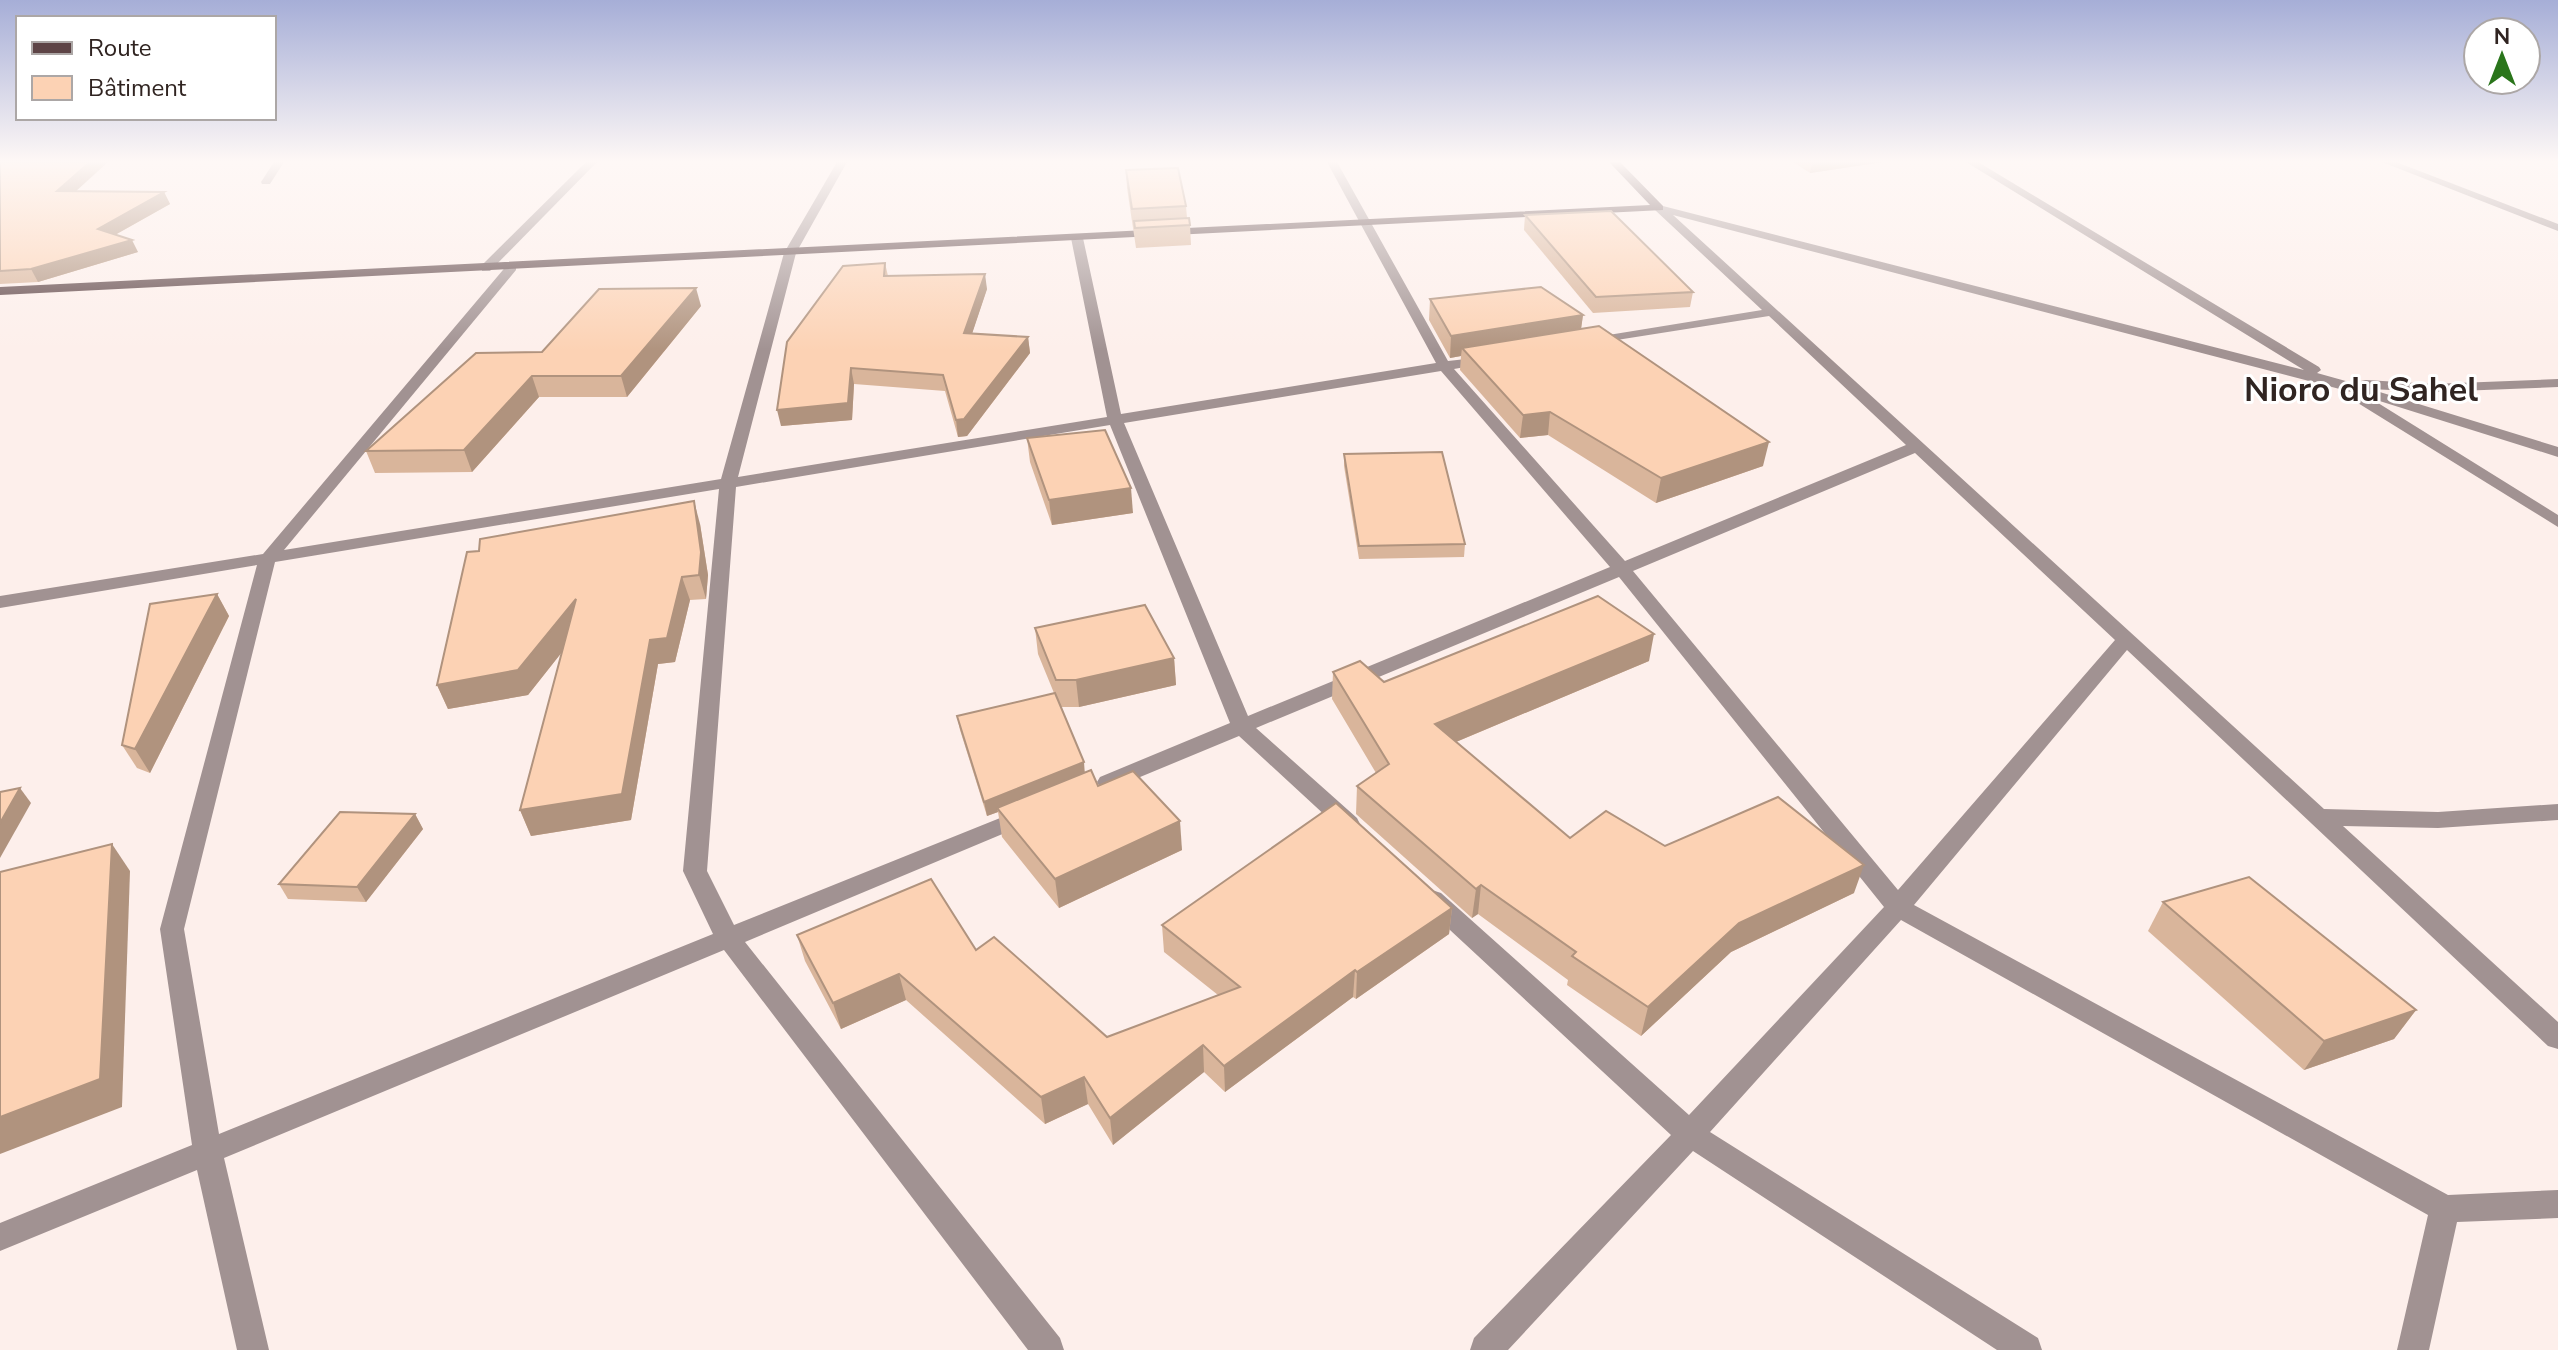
<svg xmlns="http://www.w3.org/2000/svg" width="2558" height="1350" font-family="'Nunito Sans',sans-serif">
	<rect width="100%" height="100%" fill="#fdefeb"/>
	<g fill="none" stroke-linecap="round" stroke-linejoin="round">
		<g fill="#a19292" fill-rule="evenodd">
			<polygon points="274,162 284,162 270,184 262,184 261,182"/>
			<polygon points="586,162 597,162 490,271 482,271 482,265"/>
			<path d="M837 162H847L796 253 738 477 1107 417 1071 238 1077 235 1083 238 1121 414 1436 363 1327 162H1337L1448 361 1493 356V362L1454 369 1625 561 1906 445 1769 316 1585 345 1583 342 1590 338 1762 310 1655 210 1653 208 1659 205 2304 370 1966 162H1978L2319 367 2321 370 2317 373 2360 385 2361 381 2366 380 2432 384 2558 379V387L2432 392 2370 389 2558 447V457L2370 398 2558 515V527L2353 400 2351 397 2355 393 1673 215 2324 809 2438 812 2558 804V820L2438 828 2343 826 2558 1022V1049L2548 1046 2127 650 1914 905 2448 1195 2558 1190V1218L2457 1222 2429 1350H2397L2428 1215 1901 920 1710 1132 2038 1338 2042 1350H1997L1693 1151 1508 1350H1470L1474 1338 1671 1135 1423 905 1420 899 1423 893 1432 890 1441 893 1689 1115 1884 907 1619 577 1256 728 1357 818 1360 824 1357 830H1341L1239 736 1116 787H1100L1097 782 1100 777 1230 723 1110 425 736 487 707 871 734 925 1015 812H1031L1034 817 1031 822 745 942 1060 1338 1064 1350H1028L724 950 224 1158 269 1350H237L197 1170 0 1251V1223L192 1145 160 929 257 565 0 608V596L263 554 508 264H516V270L284 550 721 479 784 253ZM1441 371 1610 567 1248 716 1124 423ZM1915 453 2115 640 1898 890 1633 571ZM719 489 683 871 713 934 219 1134 184 929 275 562Z"/>
			<polygon points="2382,162 2396,162 2558,224 2558,231"/>
		</g>
		<polygon fill="#5d4446" fill-rule="evenodd" points="1609,162 1620,162 1663,206 1663,210 0,295 0,287 1650,205"/>
	</g>
	<g fill="#d9b59b">
		<polygon points="0,162 76,191 164,192 170,204 115,235 138,252 38,282 0,284"/>
		<polygon points="1793,162 1883,162 1810,173"/>
		<polygon points="1126,170 1186,206 1187,218 1190,225 1191,245 1136,248 1127,188"/>
		<polygon points="1525,215 1693,292 1690,307 1593,313 1524,230"/>
		<polygon points="885,263 888,276 987,289 972,333 1028,337 1030,353 967,436 958,437 945,391 854,384 852,420 781,426"/>
		<polygon points="1430,299 1583,315 1581,329 1763,466 1656,503 1548,435 1520,438 1460,370 1461,356 1450,358 1429,320"/>
		<polygon points="701,306 627,397 539,397 472,472 375,473 366,451 542,352"/>
		<polygon points="1027,438 1133,513 1052,525 1030,462"/>
		<polygon points="1344,454 1465,544 1464,557 1359,559 1344,466"/>
		<polygon points="700,524 708,575 706,599 690,600 675,662 658,664 631,820 531,836 520,810 562,652 528,695 448,709 437,685"/>
		<polygon points="217,594 229,616 150,773 137,768 122,745"/>
		<polygon points="1035,628 1174,658 1176,685 1079,707 1061,707 1085,773 1098,786 1182,850 1059,908 1002,837 998,812 987,816 960,730 957,716 1054,693 1038,654"/>
		<polygon points="1649,661 1456,742 1570,838 1665,846 1854,893 1731,952 1641,1036 1567,985 1568,980 1478,914 1472,918 1356,814 1357,786 1376,773 1332,699 1333,672 1384,682"/>
		<polygon points="415,814 423,829 366,902 288,899 279,884"/>
		<polygon points="2163,902 2416,1010 2394,1039 2304,1070 2148,931"/>
		<polygon points="1452,908 1449,934 1356,999 1353,997 1225,1092 1204,1072 1113,1145 1088,1104 1045,1124 906,1000 841,1029 805,961 797,935 976,950 1107,1037 1218,995 1164,952 1162,925"/>
	</g>
	<g fill="#b0937e">
		<polygon points="90,162 108,162 63,203 57,191"/>
		<polygon points="1824,162 1883,162 1810,173 1812,164"/>
		<polygon points="164,192 170,204 104,241 98,229"/>
		<polygon points="132,240 138,252 38,282 31,269"/>
		<polygon points="985,274 987,289 967,349 964,333"/>
		<polygon points="696,288 701,306 627,397 621,376"/>
		<polygon points="1583,315 1580,336 1462,348 1461,356 1450,358 1451,336"/>
		<polygon points="1028,337 1030,353 967,436 958,437 956,420"/>
		<polygon points="851,368 854,384 852,420 781,426 777,410"/>
		<polygon points="532,376 539,397 472,472 464,450"/>
		<polygon points="1550,412 1548,435 1520,438 1523,415"/>
		<polygon points="1769,442 1763,466 1656,503 1661,478"/>
		<polygon points="1131,488 1133,513 1052,525 1049,500"/>
		<polygon points="694,501 700,524 708,575 706,599 699,575"/>
		<polygon points="682,577 690,600 675,662 658,664 631,820 531,836 520,810 650,640"/>
		<polygon points="217,594 229,616 150,773 135,749"/>
		<polygon points="576,599 585,623 528,695 448,709 437,685"/>
		<polygon points="1654,634 1649,661 1432,752 1435,724"/>
		<polygon points="1174,658 1176,685 1079,707 1076,680"/>
		<polygon points="1084,762 1085,776 997,808 998,812 987,816 984,802"/>
		<polygon points="20,788 31,803 0,858 0,823"/>
		<polygon points="415,814 423,829 366,902 357,887"/>
		<polygon points="1180,821 1182,850 1059,908 1055,879"/>
		<polygon points="112,844 130,871 122,1107 0,1154 0,1117"/>
		<polygon points="1864,865 1854,893 1731,952 1641,1036 1648,1007 1739,923"/>
		<polygon points="1481,885 1478,914 1472,918 1476,889"/>
		<polygon points="1452,908 1449,934 1356,999 1357,972"/>
		<polygon points="1355,970 1353,997 1225,1092 1224,1066"/>
		<polygon points="899,974 906,1000 841,1029 833,1003"/>
		<polygon points="2416,1010 2394,1039 2304,1070 2324,1041"/>
		<polygon points="1203,1045 1204,1072 1113,1145 1110,1118"/>
		<polygon points="1084,1077 1088,1104 1045,1124 1041,1097"/>
	</g>
	<g fill="#fcd2b4" stroke="#b0937e" stroke-width="2">
		<polygon points="0,162 90,162 57,191 164,192 98,229 132,240 31,269 0,271"/>
		<polygon points="1178,168 1186,206 1132,209 1126,170"/>
		<polygon points="1611,211 1693,292 1596,297 1525,215"/>
		<polygon points="1189,218 1190,225 1135,228 1134,221"/>
		<polygon points="885,263 884,276 985,274 964,333 1028,337 964,419 956,420 943,375 851,368 848,403 777,410 787,342 843,266"/>
		<polygon points="1541,287 1583,315 1451,336 1430,299"/>
		<polygon points="696,288 621,376 532,376 464,450 366,451 476,353 542,352 599,289"/>
		<polygon points="1599,326 1769,442 1661,478 1550,412 1523,415 1462,348"/>
		<polygon points="1105,430 1131,488 1049,500 1027,438"/>
		<polygon points="1442,452 1465,544 1359,546 1344,454"/>
		<polygon points="694,501 701,552 699,575 682,577 667,638 650,640 622,794 520,810 576,599 518,670 437,685 467,552 479,551 480,539"/>
		<polygon points="217,594 135,749 122,745 150,604"/>
		<polygon points="1598,596 1654,634 1435,724 1570,838 1606,811 1665,846 1778,797 1864,865 1739,923 1648,1007 1572,956 1576,952 1481,885 1476,889 1357,786 1389,764 1333,672 1360,661 1384,682"/>
		<polygon points="1145,605 1174,658 1076,680 1056,680 1035,628"/>
		<polygon points="1055,693 1084,762 984,802 957,716"/>
		<polygon points="1091,770 1098,786 1133,771 1180,821 1055,879 997,808"/>
		<polygon points="20,788 0,823 0,792"/>
		<polygon points="1336,803 1452,908 1357,972 1355,970 1224,1066 1203,1045 1110,1118 1084,1077 1041,1097 899,974 833,1003 797,935 931,879 976,950 994,937 1107,1037 1240,987 1162,925"/>
		<polygon points="340,812 415,814 357,887 279,884"/>
		<polygon points="112,844 100,1079 0,1117 0,872"/>
		<polygon points="2249,877 2416,1010 2324,1041 2163,902"/>
	</g>
	<linearGradient id="sky" x2="0" y2="1"><stop stop-color="#a6aed7"/><stop offset="0.46" stop-color="#fef8f6"/><stop offset="1" stop-color="#fef8f6" stop-opacity="0"/></linearGradient>
	<rect width="2558" height="351" fill="url(#sky)"/>
	<g text-anchor="middle" stroke-width="6" stroke-linejoin="round" paint-order="stroke">
		<g font-size="34" font-weight="bold" fill="#302421" stroke="#fff">
			<text x="2361" y="401">Nioro du Sahel</text>
		</g>
	</g>
	<rect x="16" y="16" width="260" height="104" fill="#ffffff" stroke="#aca7a6" stroke-width="2"/>
	<rect x="32" y="42" width="40" height="12" fill="#5d4446" stroke="#aca7a6" stroke-width="2"/>
	<text x="88" y="56" font-size="24" fill="#302421">Route</text>
	<rect x="32" y="76" width="40" height="24" fill="#fcd2b4" stroke="#aca7a6" stroke-width="2"/>
	<text x="88" y="96" font-size="24" fill="#302421">Bâtiment</text>
	<g transform="translate(2502 56)"><circle r="38" fill="#ffffff" stroke="#aca7a6" stroke-width="2"/>
	<path d="M0-6L14 30L0 20L-14 30Z" fill="#2a751b"/>
	<text y="-12" font-size="22" font-weight="bold" text-anchor="middle" fill="#302421">N</text>
	</g>
</svg>
